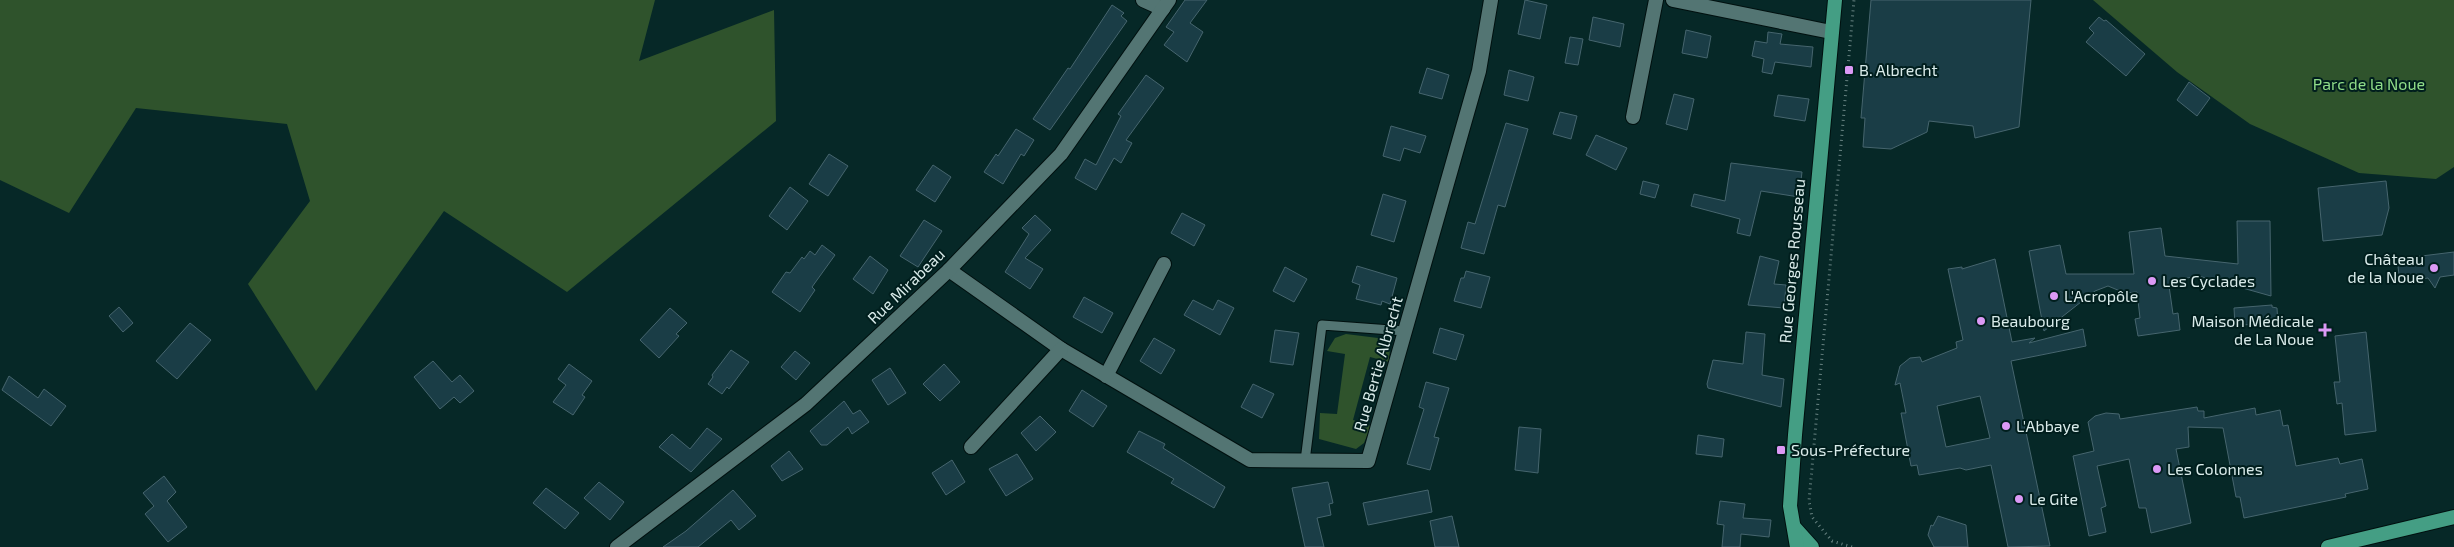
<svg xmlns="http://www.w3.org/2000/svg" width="2454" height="547" font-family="'Exo 2',sans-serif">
	<rect width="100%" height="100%" fill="#062827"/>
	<g fill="#2f532c">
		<polygon points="0,0 655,0 639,61 774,10 776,121 567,292 444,211 316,391 248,284 310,201 287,124 136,108 69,213 0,180"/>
		<polygon points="2093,0 2454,0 2454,167 2436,179 2359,173 2250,124 2177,72"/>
		<polygon points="1346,334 1378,338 1390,347 1389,362 1370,357 1353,420 1371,426 1364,443 1356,449 1319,439 1320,413 1337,414 1345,354 1327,351 1335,338"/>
	</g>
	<g fill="#1a3d46" stroke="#46656e" fill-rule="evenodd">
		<polygon points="1185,0 1207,0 1190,23 1203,32 1187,62 1164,45 1174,32 1166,27"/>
		<polygon points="1525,0 1547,5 1540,39 1518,34"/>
		<polygon points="1871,0 2031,0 2019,127 1975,138 1973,126 1929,121 1927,132 1891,149 1863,147 1865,118 1861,118"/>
		<polygon points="1112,5 1124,13 1121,16 1127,21 1050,130 1033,119 1068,68 1070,69"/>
		<polygon points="1593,17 1624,24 1620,47 1589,40"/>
		<polygon points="2099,17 2104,21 2106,20 2145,54 2126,76 2086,42 2094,33 2089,28"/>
		<polygon points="1686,30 1711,36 1707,58 1682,53"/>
		<polygon points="1768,32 1782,34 1780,44 1813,47 1811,67 1775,62 1772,74 1762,72 1764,59 1752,56 1755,41 1767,43"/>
		<polygon points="1570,37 1583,39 1578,65 1565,63"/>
		<polygon points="1427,68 1449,75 1442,99 1419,93"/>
		<polygon points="1509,70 1534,77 1528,101 1504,95"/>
		<polygon points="1146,75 1164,88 1126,140 1132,143 1121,163 1114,158 1096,190 1075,178 1085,159 1096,165 1121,116 1118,114"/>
		<polygon points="2189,82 2210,98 2197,116 2177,100"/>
		<polygon points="1674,94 1694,99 1687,130 1666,124"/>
		<polygon points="1778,95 1809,99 1805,121 1774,116"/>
		<polygon points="1560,112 1577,116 1571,139 1553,134"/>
		<polygon points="1506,123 1528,129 1505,207 1498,205 1484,254 1461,248 1468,222 1475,224"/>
		<polygon points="1391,126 1426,136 1420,153 1404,148 1400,161 1383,156"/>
		<polygon points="1016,129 1034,140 1024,156 1021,154 1003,184 984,172 996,154 998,156"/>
		<polygon points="1596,135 1627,148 1616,170 1586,155"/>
		<polygon points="829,154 848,166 828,196 809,184"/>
		<polygon points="1731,163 1802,172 1799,197 1761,191 1750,236 1737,233 1740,219 1691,206 1694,194 1725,201"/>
		<polygon points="933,165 951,177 935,202 916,190"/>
		<polygon points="1643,181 1659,185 1655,198 1640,194"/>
		<polygon points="2386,181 2389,208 2382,235 2323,241 2318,188"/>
		<polygon points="790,187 808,201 787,230 769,216"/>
		<polygon points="1383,194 1406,201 1394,242 1371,235"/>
		<polygon points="1182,213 1205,225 1194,246 1171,233"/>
		<polygon points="1035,215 1051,230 1025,258 1043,269 1030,289 1005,272 1029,234 1022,228"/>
		<polygon points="924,220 942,231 918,267 900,256"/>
		<polygon points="2237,221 2270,221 2271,296 2207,278 2197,276 2182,279 2169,286 2173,314 2178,313 2180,330 2138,336 2135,319 2140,318 2137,292 2125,293 2108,286 2095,291 2044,331 2029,251 2060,245 2066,274 2134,274 2129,232 2161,228 2165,256 2238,264"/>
		<polygon points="822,245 835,255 812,287 815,290 800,312 772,292 786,272 790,273 802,257 804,259 810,251 815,255"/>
		<polygon points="2454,252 2454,275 2440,277 2435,288 2428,278 2400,282 2397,259"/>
		<polygon points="870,256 888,270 873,294 853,279"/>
		<polygon points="1760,256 1779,261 1774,284 1786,285 1784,308 1748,305"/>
		<path d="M1995 259 2012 342 2035 338 2029 343 2083 329 2086 346 2011 361 2050 546 2008 547 1991 465 1966 470 1960 468 1919 475 1917 465 1911 466 1901 413H1906L1900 383 1895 385 1900 366 1910 358 1920 357 1922 362 1957 348 1956 342 1963 340 1948 269 1962 267V269ZM1980 396 1990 438 1946 447 1937 406Z"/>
		<polygon points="1357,266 1397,278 1390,304 1382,301 1381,305 1356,299 1360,285 1352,282"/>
		<polygon points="1285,267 1307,279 1294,302 1273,291"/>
		<polygon points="1466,271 1490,277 1481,308 1454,301 1461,278 1464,278"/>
		<polygon points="1084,297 1113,313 1102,333 1073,317"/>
		<polygon points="1193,300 1213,310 1218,300 1234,308 1220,335 1184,315"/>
		<polygon points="2272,305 2272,307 2277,308 2278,324 2235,325 2234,308"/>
		<polygon points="119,307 133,323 123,332 109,316"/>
		<polygon points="670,308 687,323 676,334 679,336 659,358 640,340"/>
		<polygon points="190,323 211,340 177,379 156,361"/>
		<polygon points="1440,328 1464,335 1456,360 1433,353"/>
		<polygon points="1275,330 1299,333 1293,365 1270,362"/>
		<polygon points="1746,332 1765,334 1762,375 1784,379 1781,407 1708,388 1707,384 1713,360 1743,364"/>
		<polygon points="2366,332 2376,431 2345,435 2342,403 2337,404 2334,382 2340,382 2335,336"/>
		<polygon points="1154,338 1175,350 1161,374 1140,361"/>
		<polygon points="731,350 749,362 729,389 727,387 722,394 708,384 713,377 712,375"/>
		<polygon points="795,351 810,363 796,380 781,367"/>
		<polygon points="433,361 452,382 460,375 474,391 460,403 454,397 440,409 414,377"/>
		<polygon points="569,364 592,381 582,395 585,397 573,415 553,402 566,385 558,379"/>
		<polygon points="944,364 960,382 940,401 923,384"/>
		<polygon points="890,368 906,393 888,405 872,380"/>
		<polygon points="9,376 38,398 44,389 66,406 51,426 2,390"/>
		<polygon points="1426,382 1449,388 1434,437 1439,438 1430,470 1407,464 1424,409 1419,407"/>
		<polygon points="1253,384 1274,394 1262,418 1241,407"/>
		<polygon points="1082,390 1107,406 1093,427 1069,411"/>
		<polygon points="844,401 853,414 860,410 869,422 852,434 848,427 827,445 821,445 810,431"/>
		<polygon points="2197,407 2198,411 2204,411 2204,418 2255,408 2256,415 2280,410 2283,426 2288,425 2296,466 2338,458 2340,464 2362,459 2368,489 2345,494 2346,497 2244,518 2240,497 2236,497 2223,428 2188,427 2189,447 2176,449 2191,523 2151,533 2146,508 2139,508 2129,459 2097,466 2106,506 2101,508 2106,532 2089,536 2073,456 2094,451 2088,422 2095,416 2106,413 2119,414 2120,419"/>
		<polygon points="1040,416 1056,432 1036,451 1021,433"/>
		<polygon points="1519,427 1541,429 1538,473 1515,470"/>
		<polygon points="707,428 722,439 691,472 659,447 672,434 690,449"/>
		<polygon points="1139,431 1165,444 1163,448 1225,487 1214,508 1171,483 1174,479 1127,452"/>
		<polygon points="1698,435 1724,439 1722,457 1696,454"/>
		<polygon points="789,451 803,469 782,481 771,466"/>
		<polygon points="1017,454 1033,479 1006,496 989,469"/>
		<polygon points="952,460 965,482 946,495 932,473"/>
		<polygon points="164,476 176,492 167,501 187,527 168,542 145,514 154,506 143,493"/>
		<polygon points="599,482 624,502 610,520 584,498"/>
		<polygon points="1328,482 1333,503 1329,504 1331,515 1317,518 1324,547 1305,547 1292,488"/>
		<polygon points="546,488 579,513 565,529 533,503"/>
		<polygon points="733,490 756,516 739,530 731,520 698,547 663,547 686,531"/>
		<polygon points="1428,490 1432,512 1368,525 1363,503"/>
		<polygon points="1720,501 1745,504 1743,518 1771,520 1769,537 1741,534 1740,547 1722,547 1724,525 1717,524"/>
		<polygon points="1452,516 1459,547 1435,547 1430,521"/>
		<polygon points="1938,516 1966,525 1968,547 1934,547 1928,535 1931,525 1933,526"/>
	</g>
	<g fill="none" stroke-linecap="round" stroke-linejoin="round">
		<defs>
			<polyline id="service" points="1305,461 1322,325 1405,331"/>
			<g id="minor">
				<polyline points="1143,0 1163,9"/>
				<polyline points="1673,0 1831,32"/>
				<polyline points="1633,117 1656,0"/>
				<polyline points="949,270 1061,349 1250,460 1368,461 1479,71 1491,0"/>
				<polyline points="1106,376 1164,264"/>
				<polyline points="971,447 1061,349"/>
				<polyline points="617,547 806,404 949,270 1061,154 1169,0"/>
			</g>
			<g id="primary">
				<polyline points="1794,527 1812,547"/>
				<polyline points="1797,547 1790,506 1795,435 1835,0"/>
				<polyline points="2328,547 2454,517"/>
			</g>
		</defs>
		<use href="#service" stroke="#00100f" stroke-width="11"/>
		<use href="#minor" stroke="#00100f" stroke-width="16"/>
		<use href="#primary" stroke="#00100f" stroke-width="16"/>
		<polyline stroke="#688382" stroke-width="3" stroke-dasharray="1 4" stroke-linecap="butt" points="1852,547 1832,541 1812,517 1809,501 1854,0"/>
		<use href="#service" stroke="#537573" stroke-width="9"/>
		<use href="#minor" stroke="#537573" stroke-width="14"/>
		<use href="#primary" stroke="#449e84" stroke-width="14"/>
	</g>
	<g fill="#db99f5" stroke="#001e1d" stroke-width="2">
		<rect x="1844" y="65" width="10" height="10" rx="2.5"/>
		<circle cx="2434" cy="268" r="5"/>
		<circle cx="2152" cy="281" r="5"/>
		<circle cx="2054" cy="296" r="5"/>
		<circle cx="1981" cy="321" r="5"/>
		<path d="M2322.5 322.5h5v5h5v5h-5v5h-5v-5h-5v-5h5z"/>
		<circle cx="2006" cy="426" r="5"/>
		<rect x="1776" y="445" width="10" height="10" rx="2.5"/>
		<circle cx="2157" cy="469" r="5"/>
		<circle cx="2019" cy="499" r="5"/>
	</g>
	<g text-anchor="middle" stroke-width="4" stroke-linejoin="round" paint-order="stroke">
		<g font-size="16" fill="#d9ebea" stroke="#001e1d" text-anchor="start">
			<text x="1859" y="76">B. Albrecht</text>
			<text x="2424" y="265" text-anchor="end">Château<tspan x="2424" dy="18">de la Noue</tspan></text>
			<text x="2162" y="287">Les Cyclades</text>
			<text x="2064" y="302">L'Acropôle</text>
			<text x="1991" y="327">Beaubourg</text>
			<text x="2314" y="327" text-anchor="end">Maison Médicale<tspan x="2314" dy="18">de La Noue</tspan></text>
			<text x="2016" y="432">L'Abbaye</text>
			<text x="1791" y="456">Sous-Préfecture</text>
			<text x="2167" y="475">Les Colonnes</text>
			<text x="2029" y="505">Le Gite</text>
		</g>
		<g font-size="16" fill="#8fdc88" stroke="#001e1d">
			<text x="2369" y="90">Parc de la Noue</text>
		</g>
		<g font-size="16" fill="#d9ebea" stroke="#001e1d">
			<text transform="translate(1792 261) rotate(-85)" y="6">Rue Georges Rousseau</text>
			<text transform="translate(906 286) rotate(-44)" y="6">Rue Mirabeau</text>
			<text transform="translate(1378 364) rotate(-74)" y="6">Rue Bertie Albrecht</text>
		</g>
	</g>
</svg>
